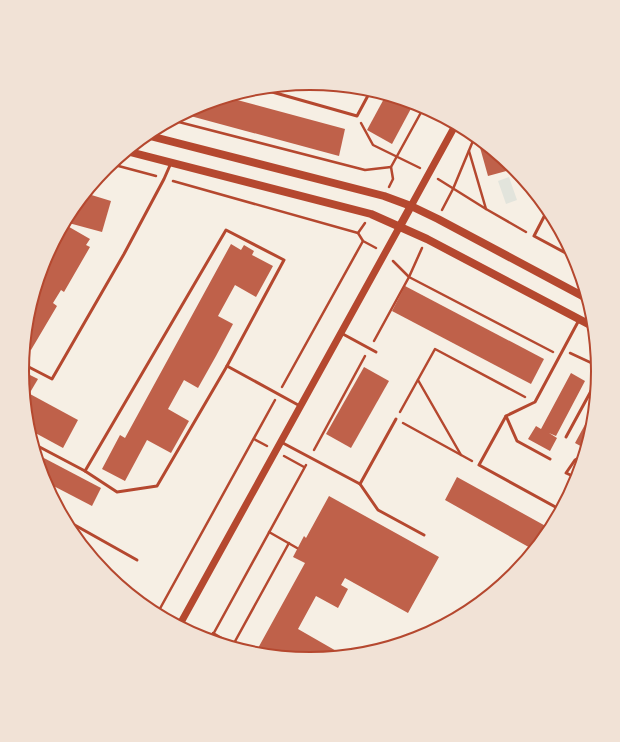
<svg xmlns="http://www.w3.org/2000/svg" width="620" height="742" font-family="Overpass,sans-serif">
	<rect width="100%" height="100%" fill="#f6efe4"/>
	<polygon fill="#e2e4dc" points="509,177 517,200 506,204 498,181"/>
	<g fill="#bf614a">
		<polygon points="386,95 414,103 392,144 367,130"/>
		<polygon points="226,97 345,129 339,156 183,114 200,105"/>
		<polygon points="484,143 514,168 517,171 514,169 488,176 479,144"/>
		<polygon points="85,193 111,201 102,232 65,222 71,211"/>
		<polygon points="64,224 90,239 86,245 90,247 64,292 61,290 53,303 57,306 31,350 28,348 24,355 28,315 44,261"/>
		<polygon points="231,244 241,250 244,245 254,251 252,255 273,266 256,297 235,285 218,316 233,324 216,356 198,388 184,380 168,409 189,421 171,453 147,440 125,481 102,469 120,435 125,438"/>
		<polygon points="405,286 544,359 531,384 392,311"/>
		<polygon points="364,367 389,381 351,448 326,434"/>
		<polygon points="26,373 38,379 25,401 23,379"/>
		<polygon points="571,373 585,381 556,436 549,433 557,438 550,451 528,439 536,426 541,429"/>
		<polygon points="30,394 78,420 63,448 28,429 25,403"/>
		<polygon points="595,406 592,427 590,437 585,435 589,437 586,449 575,443"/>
		<polygon points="42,457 101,488 92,506 44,481 39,464"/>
		<polygon points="457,477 551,529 549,531 534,550 445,500"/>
		<polygon points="329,496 439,557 408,613 345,578 341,585 348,589 338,608 316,596 298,629 345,656 310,659 265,655 257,650 305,563 293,557 304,536 306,538"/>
		<polygon points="117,583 131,590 129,593 124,589"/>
	</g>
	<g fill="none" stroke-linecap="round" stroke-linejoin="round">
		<g stroke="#b5482f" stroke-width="2.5">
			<polyline points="171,120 365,170 391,167"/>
			<polyline points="361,123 373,145 420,168"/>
			<polyline points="469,151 486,209"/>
			<polyline points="111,164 156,176"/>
			<polyline points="438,179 486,209 526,232"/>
			<polyline points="173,181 358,233 363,241 376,248"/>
			<polyline points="389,187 393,179 391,167 424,107"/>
			<polyline points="442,210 453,189 475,136"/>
			<polyline points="358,233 365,223"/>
			<polyline points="393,261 409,277 553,352"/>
			<polyline points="374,341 409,277 422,248"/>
			<polyline points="570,353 598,366"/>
			<polyline points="418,380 461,455"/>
			<polyline points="282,387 363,241"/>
			<polyline points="400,412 435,349 525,397"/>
			<polyline points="403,423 472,461"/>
			<polyline points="254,439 267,446"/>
			<polyline points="314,450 365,356"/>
			<polyline points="284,456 304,467"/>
			<polyline points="269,532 297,548"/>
			<polyline points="157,614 275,400"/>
			<polyline points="213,633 244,651"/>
			<polyline points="210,640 306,465"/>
			<polyline points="233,645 289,543"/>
		</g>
		<g stroke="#b5482f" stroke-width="3">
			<polyline points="258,88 357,116 371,90"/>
			<polyline points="548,209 534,236 575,258"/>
			<polyline points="341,333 376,352"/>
			<polyline points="23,364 52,379 124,254 164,179 171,163"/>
			<polyline points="506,416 517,441 550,459"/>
			<polyline points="566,437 597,380"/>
			<polyline points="281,442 360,484 396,419"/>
			<polyline points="32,443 85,471 117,492 157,486 227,366"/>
			<polyline points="85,471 226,230 284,260 227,366 300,406"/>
			<polyline points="577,478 566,473 575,460 584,455"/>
			<polyline points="360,484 378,510 424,535"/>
			<polyline points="561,510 479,465 506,416 535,402 579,320"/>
			<polyline points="64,519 137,560"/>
		</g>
		<g stroke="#b5482f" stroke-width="7">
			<polyline points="411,206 456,124"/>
			<polyline points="179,626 400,226"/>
		</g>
		<g stroke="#b5482f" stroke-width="8">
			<polyline points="146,135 384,196 411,206 438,219 588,299"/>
			<polyline points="126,151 371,214 427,239 594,327"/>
			<polyline points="400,226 411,206"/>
		</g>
	</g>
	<path d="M0 0H620V742H0ZM29 371a281 281 0 1 1 562 0a281 281 0 1 1-562 0Z" fill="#f1e2d6" fill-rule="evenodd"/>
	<path fill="none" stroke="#b5482f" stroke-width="2" d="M29 371a281 281 0 1 1 562 0a281 281 0 1 1-562 0Z"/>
</svg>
